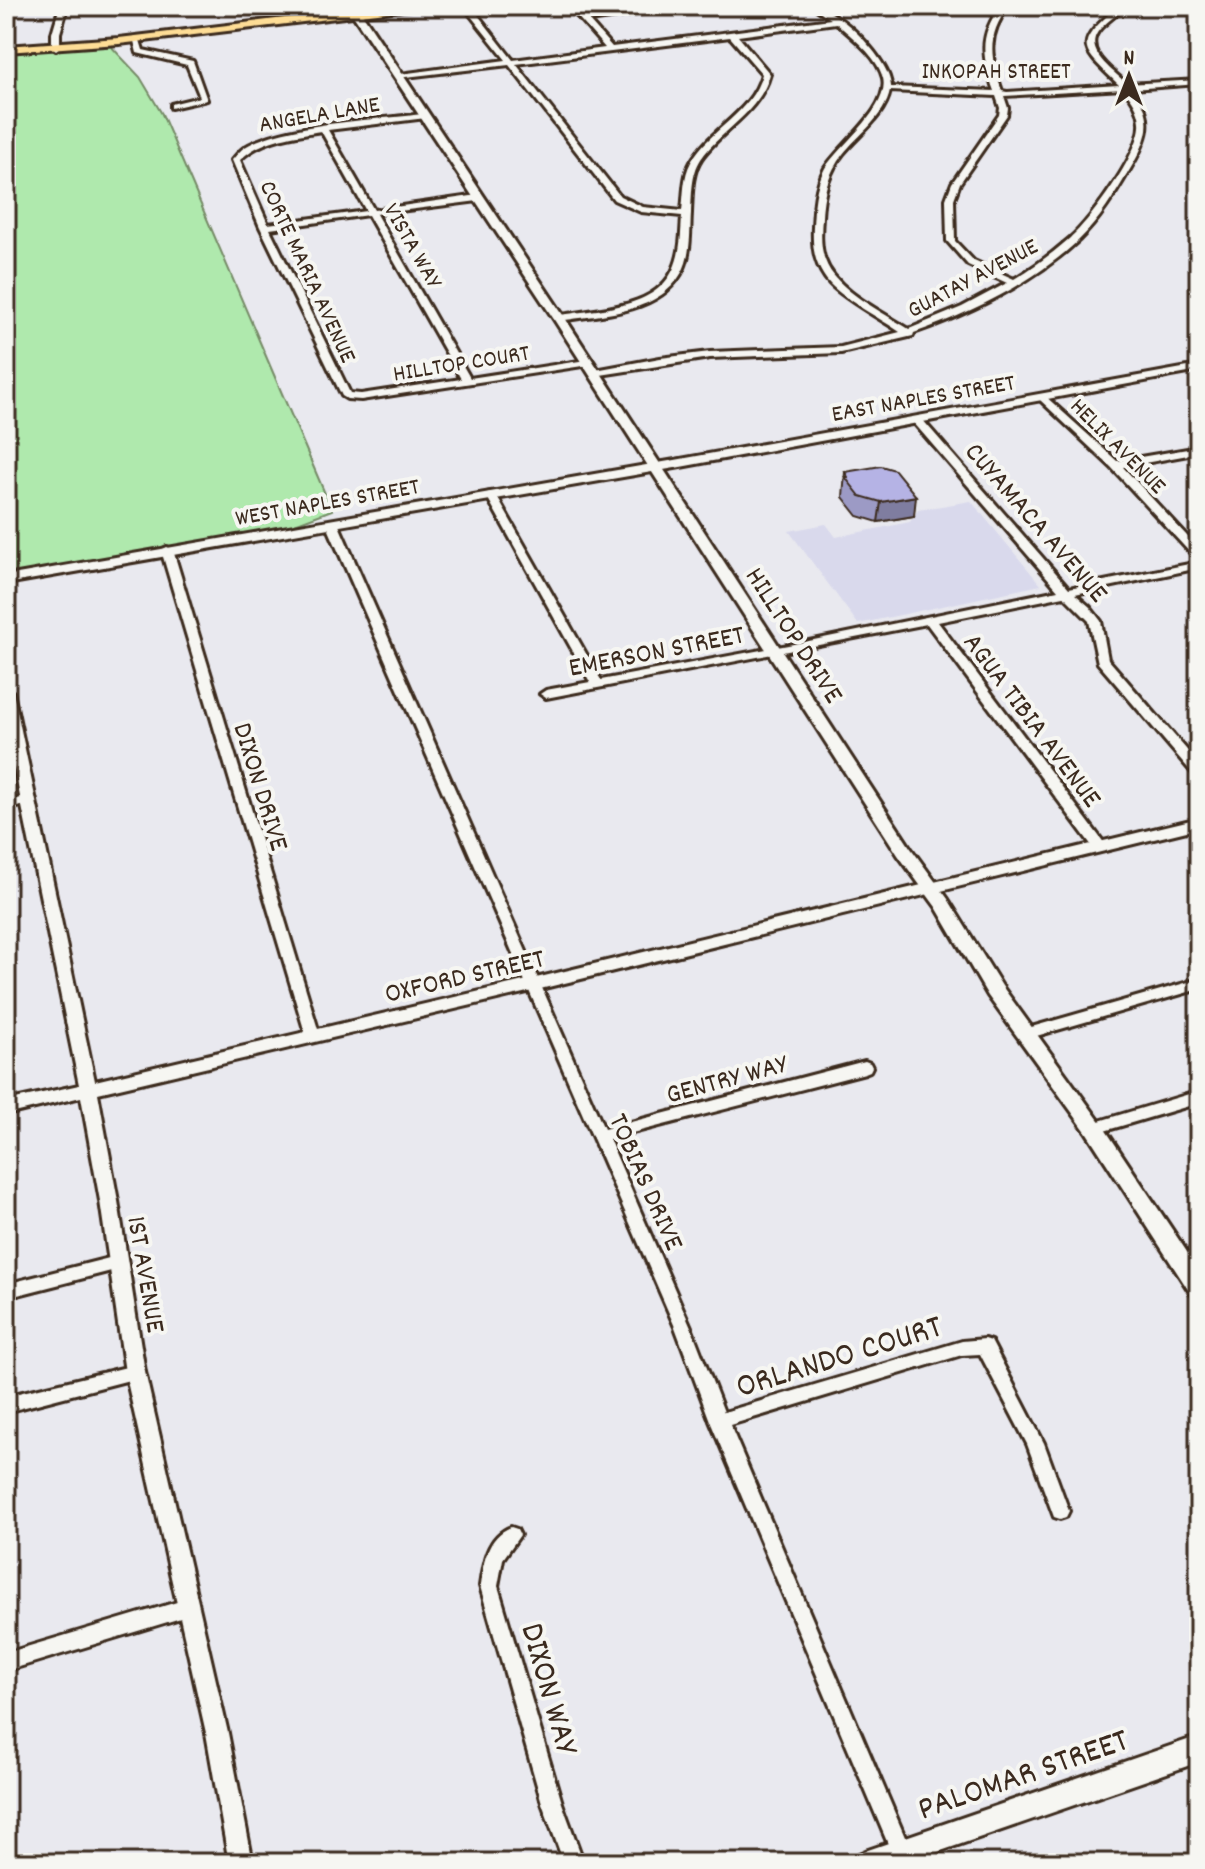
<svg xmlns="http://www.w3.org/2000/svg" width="1205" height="1869" font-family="Dekko,sans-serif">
	<rect width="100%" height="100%" fill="#e9e9ef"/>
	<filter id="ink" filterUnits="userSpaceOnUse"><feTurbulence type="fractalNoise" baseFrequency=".0125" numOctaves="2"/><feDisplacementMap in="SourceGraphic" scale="16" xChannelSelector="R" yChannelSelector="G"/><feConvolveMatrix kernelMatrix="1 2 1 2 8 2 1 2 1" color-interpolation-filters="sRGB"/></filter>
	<g filter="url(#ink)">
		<polygon fill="#d9d9ec" points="971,501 1041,585 858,624 789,531 826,524 836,537 910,522 918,510"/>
		<polygon fill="#afe9ad" stroke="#758a66" stroke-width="2" points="107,42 140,77 162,114 332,510 263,536 6,581 6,51"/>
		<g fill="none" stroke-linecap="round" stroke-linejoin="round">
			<defs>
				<g id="minor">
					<path d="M463 6H471L513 60 605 48 568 6H576L585 17 670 6H691L589 21 612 47 831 19 812 6C837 6 892 62 891 87L994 91C982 58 978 35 1001 6H1009C986 36 990 57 1002 91L1007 92 1119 85C1077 45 1075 45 1118 6H1126C1118 14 1109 20 1101 28 1080 50 1113 70 1127 84L1199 80V84L1132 89C1158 118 1147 141 1129 171 1115 195 1099 221 1079 240 1033 283 973 312 914 333L913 336 841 353 710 358 594 376 590 375V371L660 358 710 352 841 347 900 332C881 319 845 300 830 284 815 267 812 249 813 227 814 207 815 186 825 168 840 144 890 108 883 78 877 56 853 38 836 23L738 36 770 74C760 112 722 129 701 159 691 174 692 196 691 213 690 230 691 252 684 268 663 314 602 314 559 321L554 318 556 316C595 308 658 311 675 265 681 250 681 232 682 216L641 212 614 200 509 65 397 78 396 76 400 74 506 60ZM730 37 762 74C752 113 710 128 691 162 683 176 684 195 682 211L643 207 620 196 516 64ZM1123 89C1132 98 1139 109 1140 122 1143 149 1091 220 1070 238 1053 253 1034 267 1014 279L974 261 955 241 954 199 960 183 1007 115 1008 108 1004 96ZM890 91 996 96 1000 108 999 115 952 183 946 199 947 241 968 265 1007 283 962 307 909 329C883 312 835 290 825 260 820 247 821 232 822 217 823 194 828 173 843 154 858 135 885 117 890 91Z"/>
					<polygon points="133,37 139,37 143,50 193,61 207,100 171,108 171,104 200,97 187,65 137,53"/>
					<polygon points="1198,47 1199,47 1199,52 1194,49"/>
					<path d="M423 114 427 116 426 118 328 130 374 210 478 195 482 198 478 201 376 214 470 378 586 360 589 361V365L361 400 347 399 342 396 260 227 232 160C236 156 240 150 245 147 284 123 376 120 423 114ZM321 131 366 211 268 224 240 160C261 139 292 136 321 131ZM368 215 461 379 361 394 350 393 349 391 270 229Z"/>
					<polygon points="1043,394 1117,461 1199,447 1199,453 1123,467 1199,549 1199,559 1195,558 1111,467 1039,399 1038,397"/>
					<polygon points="917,417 921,418 1069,588 1199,562 1199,568 1075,594 1090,607 1101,621 1108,659 1199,764 1199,776 1194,775 1098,663 1089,621 1064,596 938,622 1105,844 1107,847 1105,850 1095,850 927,624 546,698 540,694 546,690 590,682 486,495 487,493 491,492 496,495 601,680 799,643 1058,590 913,422 913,418"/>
					<polygon points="332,520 338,523 604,1129 865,1061 870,1063 872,1067 870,1071 865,1073 609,1139 691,1327 724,1412 962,1341 985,1339 991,1341 1044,1443 1069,1511 1066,1517 1060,1519 1054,1517 1027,1444 980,1354 962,1355 730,1425 916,1863 896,1863 710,1421 675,1327 326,523"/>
					<polygon points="167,547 173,550 320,1036 318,1040 308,1040 306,1036 161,550"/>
					<polygon points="27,797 32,798 34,801 32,804 6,809 6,801"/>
					<polygon points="1199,979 1199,989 1026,1039 1021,1038 1019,1034 1021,1030"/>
					<polygon points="1199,1091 1199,1103 1094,1134 1089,1132 1086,1128 1089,1124"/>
					<polygon points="117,1256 123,1258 125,1263 123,1268 6,1298 6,1284"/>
					<polygon points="135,1365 141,1367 144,1372 141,1377 6,1412 6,1396"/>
					<path d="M511 1527 517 1529 520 1535 503 1559 498 1586 562 1803 584 1863H564L542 1803 480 1586C483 1564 487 1536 511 1527Z"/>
					<polygon points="187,1599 194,1602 196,1608 194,1614 6,1671 6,1653"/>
				</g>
				<g id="tertiary">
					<polygon points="60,6 68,6 60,33 60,47 56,50 52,47 52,33"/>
					<polygon points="1199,365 1199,371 675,468 6,584 6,576 675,460"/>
					<polygon points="6,688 13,692 95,1081 536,978 1199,818 1199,828 536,990 98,1093 118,1201 145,1372 228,1733 253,1863 229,1863 206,1733 125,1372 100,1201 81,1097 6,1115 6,1101 79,1085 6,728"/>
				</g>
				<g id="secondary">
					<polygon points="347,6 357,6 565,318 910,847 948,899 1002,986 1101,1123 1199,1270 1199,1297 1191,1294 1087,1133 988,996 936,907 898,855 553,318"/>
					<polygon points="1199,1736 1199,1762 906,1863 855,1863 859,1854 868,1850"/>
				</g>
				<polygon id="primary" points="385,6 416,6 411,9 119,44 6,52 6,46 119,38"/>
			</defs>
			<use href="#minor" stroke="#3b2a1e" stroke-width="6"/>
			<use href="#tertiary" stroke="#3b2a1e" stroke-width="6"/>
			<use href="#secondary" stroke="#3b2a1e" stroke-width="6"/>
			<use href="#primary" stroke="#3b2a1e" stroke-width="6"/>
			<use href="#minor" fill="#f6f6f2" fill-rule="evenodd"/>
			<use href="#tertiary" fill="#f6f6f2" fill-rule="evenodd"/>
			<use href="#secondary" fill="#f6f6f2" fill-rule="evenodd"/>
			<use href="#primary" fill="#fedd96" fill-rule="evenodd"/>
		</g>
		<polygon fill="#9c9ac5" stroke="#3b2a1e" stroke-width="2" points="845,472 914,516 878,522 858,516 843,497"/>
		<polygon fill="#7f7da0" stroke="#3b2a1e" stroke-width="2" points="916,496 914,516 878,522 881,502"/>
		<polygon fill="#b5b3e5" stroke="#3b2a1e" stroke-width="2" points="881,466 895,470 916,496 881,502 860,496 845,477 848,477 845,472"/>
	</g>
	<g text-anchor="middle" stroke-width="8" stroke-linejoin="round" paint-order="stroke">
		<g font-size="24" fill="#3b2a1e" stroke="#f6f6f2">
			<text x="996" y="78">INKOPAH STREET</text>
			<text transform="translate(319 113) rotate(-10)" y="8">ANGELA LANE</text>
			<text transform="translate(414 245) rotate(60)" y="8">VISTA WAY</text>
			<text transform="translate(309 271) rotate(65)" y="8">CORTE MARIA AVENUE</text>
			<text transform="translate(972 277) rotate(-28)" y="8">GUATAY AVENUE</text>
			<text transform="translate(461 362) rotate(-9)" y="8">HILLTOP COURT</text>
			<text transform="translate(923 397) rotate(-10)" y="8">EAST NAPLES STREET</text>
			<text transform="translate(1119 445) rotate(45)" y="8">HELIX AVENUE</text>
			<text transform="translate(327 501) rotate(-10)" y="8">WEST NAPLES STREET</text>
		</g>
		<g font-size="28" fill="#3b2a1e" stroke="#f6f6f2">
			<text transform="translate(1038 521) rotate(49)" y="10">CUYAMACA AVENUE</text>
			<text transform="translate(796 634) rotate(57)" y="10">HILLTOP DRIVE</text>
			<text transform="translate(656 649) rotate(-11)" y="10">EMERSON STREET</text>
			<text transform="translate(1034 719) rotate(53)" y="10">AGUA TIBIA AVENUE</text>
			<text transform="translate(263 786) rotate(73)" y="10">DIXON DRIVE</text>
			<text transform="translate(464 974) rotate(-13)" y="10">OXFORD STREET</text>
			<text transform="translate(726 1077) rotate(-15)" y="10">GENTRY WAY</text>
			<text transform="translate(648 1181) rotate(66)" y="10">TOBIAS DRIVE</text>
			<text transform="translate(148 1274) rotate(80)" y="10">1ST AVENUE</text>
		</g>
		<g font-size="34" fill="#3b2a1e" stroke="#f6f6f2">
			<text transform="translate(838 1354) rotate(-17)" y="12">ORLANDO COURT</text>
			<text transform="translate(552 1688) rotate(74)" y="12">DIXON WAY</text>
			<text transform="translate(1022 1772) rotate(-19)" y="12">PALOMAR STREET</text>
		</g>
	</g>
	<rect width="1205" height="1869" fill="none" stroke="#f6f6f2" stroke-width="32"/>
	<rect x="16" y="16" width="1173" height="1837" fill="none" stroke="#3b2a1e" stroke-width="3" filter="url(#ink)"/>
	<g transform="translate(1129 76)" stroke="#f6f6f2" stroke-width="6" paint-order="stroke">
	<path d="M0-6L14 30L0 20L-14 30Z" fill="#3b2a1e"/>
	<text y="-12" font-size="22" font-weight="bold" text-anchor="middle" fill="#3b2a1e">N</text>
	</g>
</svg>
